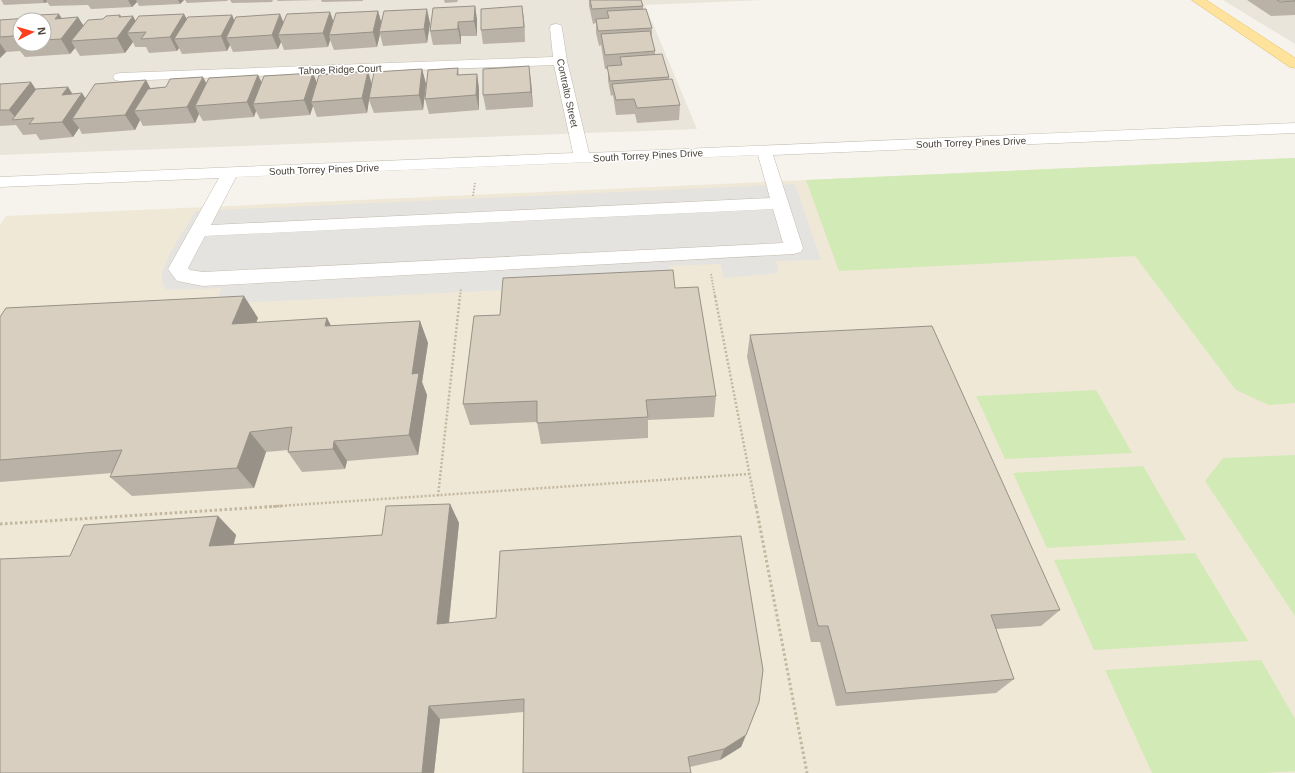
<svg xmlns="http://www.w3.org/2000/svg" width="1295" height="773" font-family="Arial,sans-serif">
	<rect width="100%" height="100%" fill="#f6f3ec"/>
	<g fill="#eae5da" fill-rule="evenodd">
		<path d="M0 0H764L645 5 697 129 0 155ZM20 20H44V44H20Z"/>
		<polygon points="1223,0 1295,0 1295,44"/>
	</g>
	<polygon fill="#efe8d6" points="1295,158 1295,773 0,773 0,225 6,216"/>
	<g fill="#d2eab5">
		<polygon points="1295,158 1295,403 1269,405 1236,390 1135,256 839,271 806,180"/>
		<polygon points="1096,390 1132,453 1005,459 976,396"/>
		<polygon points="1295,455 1295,616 1205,481 1223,458"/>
		<polygon points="1143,466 1186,540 1047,548 1013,473"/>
		<polygon points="1195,553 1248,641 1094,650 1054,560"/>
		<polygon points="1261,660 1295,719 1295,771 1262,773 1152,773 1105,670"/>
	</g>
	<polygon fill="#e5e3e0" points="795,184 821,260 776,261 778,273 724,278 720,264 669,266 670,282 216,304 221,288 174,290 165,289 162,281 162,272 171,251 196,211"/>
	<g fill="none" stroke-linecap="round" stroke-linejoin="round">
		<defs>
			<path id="minor" d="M556 24 561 25 562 28 567 61 589 153 1295 123V133L773 155 803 248 801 252 794 254 203 286 177 281 168 269 219 178 0 187V177L573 153 554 65 120 81 115 80 113 77 115 74 120 73 553 57 550 28 551 25ZM758 155 770 198 211 225 236 177ZM773 209 783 243 203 272 190 270 188 268 205 236Z"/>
			<polygon id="major" points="1192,0 1206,0 1295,58 1295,68 1290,67"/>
		</defs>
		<use href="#minor" stroke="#c2bbae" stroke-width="1"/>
		<use href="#major" stroke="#e6c16a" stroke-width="1"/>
		<g stroke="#c4b79f" stroke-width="2" stroke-dasharray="1.5 1.5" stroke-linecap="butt">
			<polyline points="473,196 475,183"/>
			<polyline points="711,274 715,297"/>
			<polyline points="460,297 461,288"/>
		</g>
		<g stroke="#c4b79f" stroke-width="2.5" stroke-dasharray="2 2" stroke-linecap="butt">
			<polyline points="715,296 756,507"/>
			<polyline points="438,496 460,296"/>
			<polyline points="265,507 749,474"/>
		</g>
		<g stroke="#c4b79f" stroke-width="3" stroke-dasharray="2.5 2.5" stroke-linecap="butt">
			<polyline points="756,506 807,773"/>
			<polyline points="0,524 281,506"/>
		</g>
		<use href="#minor" fill="#fff" fill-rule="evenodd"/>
		<use href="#major" fill="#ffe39c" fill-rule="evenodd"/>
	</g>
	<g fill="#bab2a6">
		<polygon points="1,0 184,0 180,4 139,6 137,2 132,7 91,9 88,5 50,6 47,2 45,3 4,5"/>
		<polygon points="185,0 228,0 227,1 187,3"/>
		<polygon points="230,0 273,0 272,2 232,3"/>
		<polygon points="277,0 318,0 278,1"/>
		<polygon points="321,0 363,0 363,1 322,2"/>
		<polygon points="444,0 458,0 457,2 445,3"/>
		<polygon points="589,0 641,0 643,6 643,9 652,28 652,38 655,51 655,55 669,77 669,80 680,105 679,120 637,123 635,114 616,115 613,95 611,96 608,81 608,69 605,69 601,45 599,46 596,33 596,23 593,24 589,6"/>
		<polygon points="1247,0 1295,0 1295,15 1271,16"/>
		<polygon points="475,6 477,20 477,36 461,36 461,44 433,45 430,31"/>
		<polygon points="378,11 381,22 430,23 427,43 383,46 380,34 377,47 334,50 330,40 328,47 284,50 281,42 278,49 233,52 230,45 227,51 182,54 179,48 177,51 149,53 146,47 135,47 133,42 125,53 80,56 75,48 70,54 25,57 20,51 6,52 0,58 0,20 29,18 31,20 20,20 20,44 44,44 44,20 62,18 83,25 103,19 120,15 121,17 136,21 184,14 187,19 232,15 234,21 284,23 330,12 333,21"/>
		<polygon points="524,20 525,42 483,44 481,30"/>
		<polygon points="458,68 459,75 477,74 479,89 479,110 429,114 425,99"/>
		<polygon points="422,69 426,84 423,110 374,113 369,100 367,113 317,117 313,106 310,115 260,119 256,111 254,117 203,121 199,114 195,123 143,126 140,120 135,130 82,134 79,128 73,137 40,140 36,134 23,135 16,125 0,126 0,84 36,89 68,87 72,94 85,98 146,80 150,88 206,84 258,75 262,83 317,83 368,71 372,84"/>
		<polygon points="531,81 533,107 486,110 483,95"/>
		<polygon points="675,288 716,396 714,417 648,420 648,438 541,444 537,422 470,425 463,404 500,315"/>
		<polygon points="0,317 258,318 256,323 327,318 331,326 420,321 428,343 422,382 427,395 418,455 347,461 345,469 302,472 288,452 288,450 266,452 254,488 132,496 110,477 112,473 0,482"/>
		<polygon points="750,335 1060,610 1041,626 996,629 1014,679 996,693 836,706 820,642 811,642 747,357"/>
		<polygon points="450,504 459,523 449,623 746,735 741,747 720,760 690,767 524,712 440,719 434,773 0,773 70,556 218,516 236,535 234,544 382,535"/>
	</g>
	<g fill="#979187">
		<polygon points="43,0 46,0 47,2 45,3"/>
		<polygon points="128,0 136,0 137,2 132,7"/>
		<polygon points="178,0 184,0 180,4"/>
		<polygon points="475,6 477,20 477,36 474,21"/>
		<polygon points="522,6 524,20 525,42 524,27"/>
		<polygon points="427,9 430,23 427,43 424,29"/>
		<polygon points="378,11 382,25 379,32 380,34 377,47 373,32"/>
		<polygon points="330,12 335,26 329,35 330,40 328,47 323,33"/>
		<polygon points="59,14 68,28 55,19"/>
		<polygon points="184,14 191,28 174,39 179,48 177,51 170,37"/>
		<polygon points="280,14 286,28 278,35 281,42 278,49 272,35"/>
		<polygon points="120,15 126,26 133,16 141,31 127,33 133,42 125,53 117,38 119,17"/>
		<polygon points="232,15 238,29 226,38 230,45 227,51 221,36"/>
		<polygon points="78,17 87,31 71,41 75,48 70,54 61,39"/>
		<polygon points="458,22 461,36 461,44 458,29"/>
		<polygon points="20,28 20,42 17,42 13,36"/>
		<polygon points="0,43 6,52 0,58"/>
		<polygon points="529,66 531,81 533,107 531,92"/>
		<polygon points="422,69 426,84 423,110 419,95"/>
		<polygon points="368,71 372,86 369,98 369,100 367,113 362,98"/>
		<polygon points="313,73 319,88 311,102 313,106 310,115 304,100"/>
		<polygon points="477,74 479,89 479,110 476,95"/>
		<polygon points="258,75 265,90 253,104 256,111 254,117 247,102"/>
		<polygon points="203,77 211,92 195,106 199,114 195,123 187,107"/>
		<polygon points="146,80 154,95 134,111 140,120 135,130 125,115"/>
		<polygon points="31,82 41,97 17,119 9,110"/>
		<polygon points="68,87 77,101 82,93 92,108 72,119 79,128 73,137 62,122 62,95"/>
		<polygon points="244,296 258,318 246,346 232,324"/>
		<polygon points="327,318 338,340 325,326"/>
		<polygon points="420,321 428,343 422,382 427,395 418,455 409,435 412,374"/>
		<polygon points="250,432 266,452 254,488 237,468"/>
		<polygon points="334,441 347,461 345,469 333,449"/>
		<polygon points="450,504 459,523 447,640 437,624"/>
		<polygon points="218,516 236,535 228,564 209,546"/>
		<polygon points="429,706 440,719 434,773 422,773"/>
		<polygon points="746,735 741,747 720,760 724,749"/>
	</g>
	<g fill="#d8cfc1" stroke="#979187">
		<polygon points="590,0 641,0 643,6 592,9"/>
		<polygon points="1277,0 1295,0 1295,1 1280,2"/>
		<polygon points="475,6 474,21 458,22 458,29 430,31 433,8"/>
		<polygon points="522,6 524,27 481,30 481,9"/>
		<polygon points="427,9 424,29 379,32 384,11"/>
		<polygon points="646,9 652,28 598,31 596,19 609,18 607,11"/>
		<polygon points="378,11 373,32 329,35 336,13"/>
		<polygon points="330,12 323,33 278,35 287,14"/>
		<polygon points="59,14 55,19 78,17 61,39 44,40 44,20 34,20 38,15"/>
		<polygon points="184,14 170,37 141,39 146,32 127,33 139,16"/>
		<polygon points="280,14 272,35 226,38 236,17"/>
		<polygon points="120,15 119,17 133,16 117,38 71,41 88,20 103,19 106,16"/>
		<polygon points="232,15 221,36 174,39 188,17"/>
		<polygon points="29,18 28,20 20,20 20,28 13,36 0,37 0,20"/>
		<polygon points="650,31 655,51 605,55 601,34"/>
		<polygon points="20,36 20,42 15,42"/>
		<polygon points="662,54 669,77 610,81 607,66 622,65 620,57"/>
		<polygon points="529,66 531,92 483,95 483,69"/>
		<polygon points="458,68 457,75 477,74 476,95 425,99 428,70"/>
		<polygon points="422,69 419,95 369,98 374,72"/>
		<polygon points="368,71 362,98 311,102 319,75"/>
		<polygon points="313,73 304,100 253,104 264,76"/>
		<polygon points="258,75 247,102 195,106 209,78"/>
		<polygon points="203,77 187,107 134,111 148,89 166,87 170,79"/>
		<polygon points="672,79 680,105 637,108 634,99 616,100 612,84"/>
		<polygon points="146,80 125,115 72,119 95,84"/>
		<polygon points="31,82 9,110 0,110 0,84"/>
		<polygon points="68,87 62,95 82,93 62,122 29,124 34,118 12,120 36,89"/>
		<polygon points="673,270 675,288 698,287 716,396 646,400 648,417 537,423 537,401 463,404 474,316 500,315 503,278"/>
		<polygon points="244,296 232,324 327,318 325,326 420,321 412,374 419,373 409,435 334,441 333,449 288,452 292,427 250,432 237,468 110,477 122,450 0,460 0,317 6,308"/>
		<polygon points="932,326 1060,610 991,615 1014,679 846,693 828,626 818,626 750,335"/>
		<polygon points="450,504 437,624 496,618 500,551 741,536 763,670 759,702 746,735 724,749 688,757 691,773 523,773 524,699 429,706 422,773 0,773 0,559 70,556 84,525 218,516 209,546 382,535 386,506"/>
	</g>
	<g text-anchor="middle" stroke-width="3" stroke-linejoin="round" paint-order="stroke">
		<g font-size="10" fill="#4b4439" stroke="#fff">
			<text transform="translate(340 69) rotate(-2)" y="4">Tahoe Ridge Court</text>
			<text transform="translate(568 93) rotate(78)" y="4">Contralto Street</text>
			<text transform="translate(971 142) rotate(-2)" y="4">South Torrey Pines Drive</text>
			<text transform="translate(648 155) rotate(-3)" y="4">South Torrey Pines Drive</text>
			<text transform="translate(324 169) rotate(-2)" y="4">South Torrey Pines Drive</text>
		</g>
	</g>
	<g transform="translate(32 32) rotate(84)"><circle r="19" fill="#ffffff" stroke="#b7b4b0"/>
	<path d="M0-3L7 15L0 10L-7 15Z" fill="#fc3f1d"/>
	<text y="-6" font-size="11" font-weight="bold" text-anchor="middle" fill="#4b4439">N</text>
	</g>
</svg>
